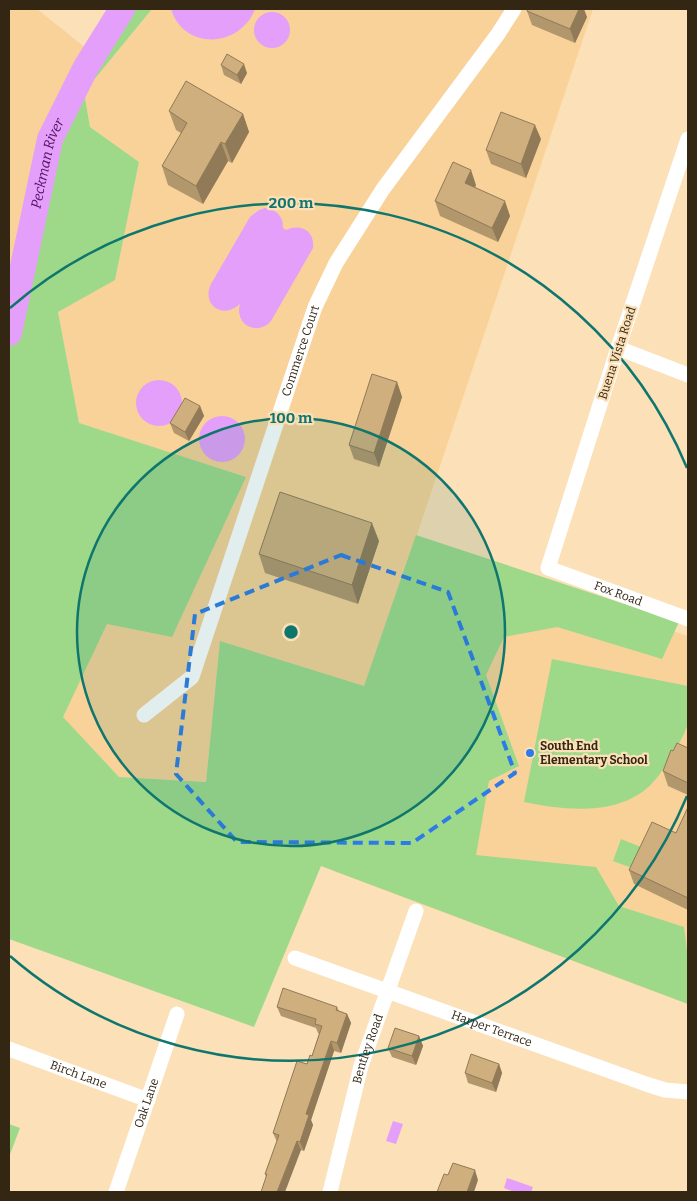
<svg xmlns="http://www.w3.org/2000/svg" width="697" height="1201" font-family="Bitter,serif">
	<rect width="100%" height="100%" fill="#fbe0b8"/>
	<g fill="#f8d298">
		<polygon points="9,9 37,9 88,50 9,316"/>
		<polygon points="152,9 593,9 363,696 219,652 206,782 119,777 62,717 107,624 246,477 79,424 58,312 115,279 139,162 90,127 84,92"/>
		<polygon points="441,554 688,636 688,1004 331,870"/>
	</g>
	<g fill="#9ed98a">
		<polygon points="109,9 152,9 84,92 90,127 139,162 115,280 58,312 79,423 246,477 172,637 107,624 63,717 119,777 206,782 220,641 364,686 416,535 679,622 662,659 557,627 504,637 486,675 519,766 489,781 476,855 596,867 619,906 684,927 688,959 688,1004 321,866 254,1027 9,939 9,311 45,126 89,40"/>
		<path d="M552 659 688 686C688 697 691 713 688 724 684 735 678 746 672 755 665 767 657 780 646 789 613 816 563 810 524 802Z"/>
		<polygon points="621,839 641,847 632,868 613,861"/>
		<polygon points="9,1124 20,1128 9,1157"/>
	</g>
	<g fill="#e49ffa">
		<path d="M171 9H255C240 48 184 51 171 9Z"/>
		<circle cx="272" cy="30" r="18"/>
		<path d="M265 208C277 210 283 216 283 228L286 230C301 223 315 231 313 248L271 321C257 337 234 324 240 304 223 320 201 305 211 284L250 217 259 210Z"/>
		<circle cx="159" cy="403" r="23"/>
		<circle cx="222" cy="439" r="23"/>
		<polygon points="393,1121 403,1124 396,1144 386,1141"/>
		<polygon points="507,1178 533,1187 531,1192 515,1192 504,1188"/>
	</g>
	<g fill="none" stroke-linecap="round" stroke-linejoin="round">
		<path stroke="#e49ffa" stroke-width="26" id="s1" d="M9 333 50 139 86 67 122 9"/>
		<g stroke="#fff" stroke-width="15">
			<path id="s2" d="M688 139 618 348 548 568 688 619"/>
			<polyline points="618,348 688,375"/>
			<path id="s3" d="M144 715 192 677 315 307 336 263 383 189 498 34 514 9"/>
			<path id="s4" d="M295 958 646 1084 665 1090 688 1092"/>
			<path id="s5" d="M9 1049 148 1100"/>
			<path id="s6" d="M116 1192 177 1014"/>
			<path id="s7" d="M330 1192 361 1066 416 911"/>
		</g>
	</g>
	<g fill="#b2966c">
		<polygon points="527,11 587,17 575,43 532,25"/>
		<polygon points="221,65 247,73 241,84 224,75"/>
		<polygon points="169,111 243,114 249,132 232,163 228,161 203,204 168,185 162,166 181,133 176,130"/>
		<polygon points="541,139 526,178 491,164 486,150"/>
		<polygon points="476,185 475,187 510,216 498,242 440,216 435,201"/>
		<polygon points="397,382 402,397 379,467 354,459 349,445"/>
		<polygon points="200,406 204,416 189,441 174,433 170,423"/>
		<polygon points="379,541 358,604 265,573 259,554"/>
		<polygon points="688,748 688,795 668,786 663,771 673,751"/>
		<polygon points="688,807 688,910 634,884 629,870 676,833"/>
		<polygon points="277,1007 337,1007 339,1011 347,1014 351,1023 341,1053 334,1051 311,1120 313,1125 304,1151 301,1150 266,1177 265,1174 277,1142 273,1133 307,1064 312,1056 319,1034 318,1033 316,1028 281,1016"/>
		<polygon points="419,1036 423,1046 416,1065 392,1057 388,1048"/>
		<polygon points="499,1064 502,1073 496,1092 468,1083 465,1073"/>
	</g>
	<g fill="#917a58">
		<polygon points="579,9 584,9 587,17 575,43 570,29"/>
		<polygon points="244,64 247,73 241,84 237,75"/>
		<polygon points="243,114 249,132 232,163 225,144"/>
		<polygon points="535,125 541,139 526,178 521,164"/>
		<polygon points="221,142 228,161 203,204 196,186"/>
		<polygon points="471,170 476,185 470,197 465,183"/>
		<polygon points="505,201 510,216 498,242 492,228"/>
		<polygon points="397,382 402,397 379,467 374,453"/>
		<polygon points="200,406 204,416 189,441 185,432"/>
		<polygon points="372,523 379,541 358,604 352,585"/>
		<polygon points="347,1014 351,1023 341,1053 337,1043"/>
		<polygon points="419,1036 423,1046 416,1065 412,1056"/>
		<polygon points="331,1041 334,1051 311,1120 313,1125 304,1151 300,1142 306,1114"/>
		<polygon points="499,1064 502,1073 496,1092 492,1083"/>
		<polygon points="297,1141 301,1150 285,1192 277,1192"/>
		<polygon points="475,1170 478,1180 474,1192 467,1192"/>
	</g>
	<g fill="#cfaf7d" stroke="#917a58">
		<polygon points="528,9 579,9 570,29 527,11"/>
		<polygon points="227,54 244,64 237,75 221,65"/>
		<polygon points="186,81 243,114 225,144 221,142 196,186 162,166 187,123 169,111"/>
		<polygon points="501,112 535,125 521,164 486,150"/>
		<polygon points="453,162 471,170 465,183 505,201 492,228 435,201"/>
		<polygon points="372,374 397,382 374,453 349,445"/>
		<polygon points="185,398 200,406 185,432 170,423"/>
		<polygon points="280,492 372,523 352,585 259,554"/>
		<polygon points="677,743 688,748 688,783 663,771 671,750 673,751"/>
		<polygon points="688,807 688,898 629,870 652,822 676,833"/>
		<polygon points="283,988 337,1007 336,1010 347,1014 337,1043 331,1041 306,1114 309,1115 300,1142 297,1141 277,1192 261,1192 267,1174 265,1174 279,1135 273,1133 297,1061 307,1064 310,1055 312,1056 322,1026 315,1024 316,1019 277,1007"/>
		<polygon points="395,1028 419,1036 412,1056 388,1048"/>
		<polygon points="471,1054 499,1064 492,1083 465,1073"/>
		<polygon points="453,1163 475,1170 467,1192 437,1192 444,1174 448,1175"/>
	</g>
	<path fill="none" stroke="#2e7be7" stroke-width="4" stroke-dasharray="10 6" stroke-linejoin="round" d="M341 555 448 592 515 773 412 843 237 842 176 774 195 614Z"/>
	<circle cx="291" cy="632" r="214" fill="#0f766e" fill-opacity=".12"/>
	<g fill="none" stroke="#0f766e" stroke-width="2.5">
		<circle cx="291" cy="632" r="214"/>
		<path d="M687 796A429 429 0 0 1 10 956M10 308A429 429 0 0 1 687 468"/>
	</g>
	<circle fill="#2e7be7" stroke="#fbe0b8" stroke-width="2" cx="530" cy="753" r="5"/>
	<g text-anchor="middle" stroke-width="4.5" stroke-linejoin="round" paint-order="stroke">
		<g font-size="12" fill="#332612" stroke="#fbe0b8">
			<text dy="4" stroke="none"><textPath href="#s3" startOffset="405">Commerce Court</textPath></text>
			<text transform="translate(617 353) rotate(-72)" y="4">Buena Vista Road</text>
			<text dy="4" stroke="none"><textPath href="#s2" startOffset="526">Fox Road</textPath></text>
			<text dy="4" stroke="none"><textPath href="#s4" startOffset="209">Harper Terrace</textPath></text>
			<text dy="4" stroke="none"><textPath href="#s7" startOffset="148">Bentley Road</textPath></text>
			<text dy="4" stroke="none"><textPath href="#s5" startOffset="74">Birch Lane</textPath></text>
			<text dy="4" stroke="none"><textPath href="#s6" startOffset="94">Oak Lane</textPath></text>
		</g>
		<g font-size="12" font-weight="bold" fill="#332612" stroke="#fbe0b8" text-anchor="start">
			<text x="540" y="750">South End<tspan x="540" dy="14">Elementary School</tspan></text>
		</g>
		<g font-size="14" font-style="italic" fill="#511062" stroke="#fbe0b8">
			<text dy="5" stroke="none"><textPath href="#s1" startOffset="174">Peckman River</textPath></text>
		</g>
	</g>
	<circle cx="291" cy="632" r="8" fill="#0f766e" stroke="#fbe0b8" stroke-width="2.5"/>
	<g font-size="15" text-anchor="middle" font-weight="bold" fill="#0f766e" stroke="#fbe0b8" stroke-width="4.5" stroke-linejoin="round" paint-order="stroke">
		<text x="291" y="208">200 m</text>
		<text x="291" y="423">100 m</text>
	</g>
	<rect width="697" height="1201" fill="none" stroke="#332612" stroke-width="20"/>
</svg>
